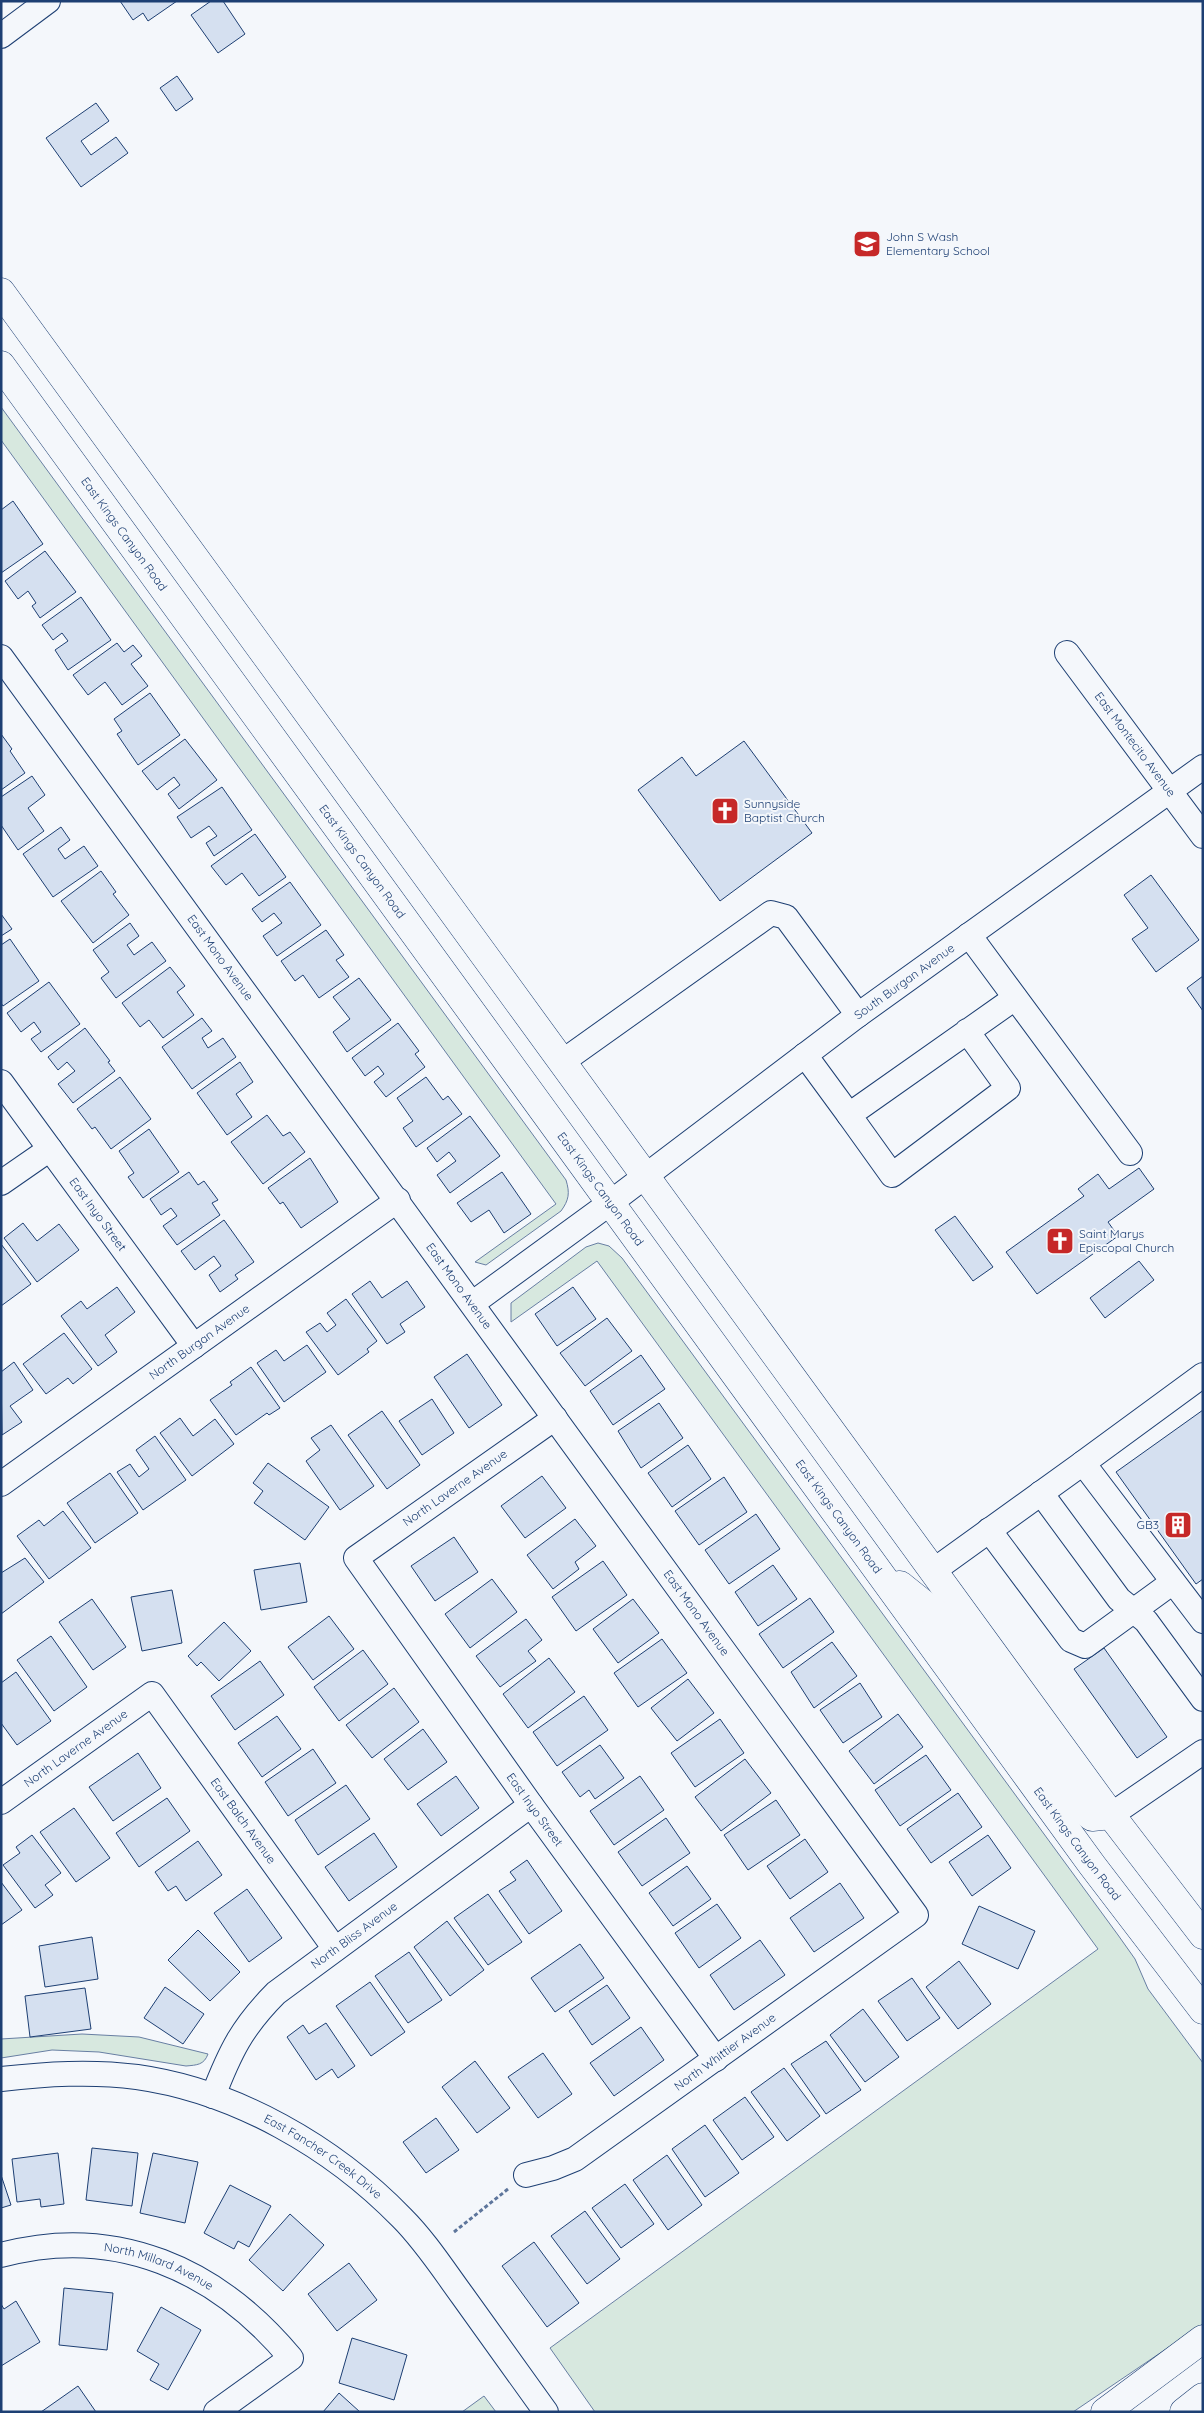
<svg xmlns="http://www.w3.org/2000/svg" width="1204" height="2413" font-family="Quicksand,sans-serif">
	<rect width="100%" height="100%" fill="#f4f7fb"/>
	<g fill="#d7e8df" stroke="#687fa3">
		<path d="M1 407 566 1180C570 1193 569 1200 561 1211L486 1265 475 1262 556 1204 1 440Z"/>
		<polygon points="598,1243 609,1246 622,1258 1118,1935 1135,1959 1148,1989 1203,2063 1203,2324 1073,2412 595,2412 550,2348 1098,1949 597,1261 511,1322 511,1303 586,1247"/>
		<path d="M82 2034 139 2037 208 2054C204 2065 197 2065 186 2066L99 2052 52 2050 1 2058V2039Z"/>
		<polygon points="484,2396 496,2412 462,2412"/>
	</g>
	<g fill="#d5e0f0" stroke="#1d3f73">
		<polygon points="120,1 177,1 148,21 143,13 133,20"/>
		<polygon points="211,1 223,1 245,34 218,53 191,15"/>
		<polygon points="177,76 193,99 176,111 160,88"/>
		<polygon points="96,103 109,121 81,141 91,155 116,137 128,153 81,187 46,138"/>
		<polygon points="13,501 43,544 1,573 1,510"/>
		<polygon points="45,551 76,592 40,618 32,606 36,603 28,591 18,599 5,581"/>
		<polygon points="81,597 111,640 68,670 55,650 68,641 62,633 53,640 42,625"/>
		<polygon points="117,643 124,652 133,645 142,656 131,664 148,686 122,705 105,682 88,695 73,675"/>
		<polygon points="150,693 180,735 138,765 117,734 122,731 114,719"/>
		<polygon points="1,734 12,749 10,751 25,773 1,790"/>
		<polygon points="185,739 217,780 179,809 168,794 180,785 174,777 157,790 142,771"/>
		<polygon points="744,741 812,833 720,901 638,790 682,757 696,776"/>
		<polygon points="32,776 45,795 28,808 44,831 18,850 1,825 1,797"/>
		<polygon points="222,787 252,830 214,856 206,843 217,836 209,826 191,838 177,817"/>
		<polygon points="61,827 70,840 58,849 65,859 84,846 98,866 53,897 23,854"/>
		<polygon points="255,834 286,877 259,896 242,873 226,885 211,866"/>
		<polygon points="101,871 116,892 113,894 129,915 93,943 61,901"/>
		<polygon points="1151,875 1199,940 1156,972 1132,939 1148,928 1124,895"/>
		<polygon points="290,882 321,925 277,956 263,936 282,923 274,913 262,922 252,909"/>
		<polygon points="1,914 12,929 1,936"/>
		<polygon points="130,923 139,936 127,945 134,955 152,942 166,961 116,998 101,978 109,972 93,950"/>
		<polygon points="326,930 344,955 336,960 349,977 319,998 303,975 295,981 281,961"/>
		<polygon points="10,939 39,981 3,1006 1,1003 1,945"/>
		<polygon points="170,967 185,986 177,992 194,1015 163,1038 149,1020 140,1027 122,1003"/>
		<polygon points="1203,976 1203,1011 1187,988"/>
		<polygon points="359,978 391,1020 347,1052 333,1032 350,1019 333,997"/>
		<polygon points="49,982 80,1024 41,1052 31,1039 41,1032 34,1022 21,1032 7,1013"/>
		<polygon points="202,1018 212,1031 202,1038 208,1048 223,1038 236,1057 192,1089 162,1047"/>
		<polygon points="398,1023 419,1051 415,1054 425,1067 386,1097 374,1082 384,1074 378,1066 365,1076 352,1058"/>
		<polygon points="85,1028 110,1061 108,1062 115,1071 73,1103 58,1084 75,1071 67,1062 58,1070 48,1057"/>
		<polygon points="240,1062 253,1082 236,1094 252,1117 227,1135 197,1093"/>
		<polygon points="120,1077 151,1119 111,1149 95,1127 92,1129 77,1109"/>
		<polygon points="426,1077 443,1100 448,1096 462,1114 416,1147 403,1128 413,1121 397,1098"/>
		<polygon points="267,1115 283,1136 290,1132 305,1152 263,1184 231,1142"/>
		<polygon points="470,1116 500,1156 450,1193 437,1175 456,1161 449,1152 437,1162 427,1148"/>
		<polygon points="149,1129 179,1172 143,1198 128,1177 134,1173 119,1151"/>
		<polygon points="310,1158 338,1202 301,1228 283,1202 280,1204 268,1188"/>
		<polygon points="1139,1168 1154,1189 1108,1222 1118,1236 1037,1294 1006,1252 1084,1196 1078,1189 1098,1174 1109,1189"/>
		<polygon points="189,1172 198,1185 204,1181 218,1200 212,1203 220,1215 177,1245 163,1226 177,1216 171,1208 161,1215 150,1199"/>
		<polygon points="502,1172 531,1214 504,1233 489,1210 471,1222 457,1203"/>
		<polygon points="955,1216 993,1267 973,1281 935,1230"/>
		<polygon points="224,1220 254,1262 235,1275 238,1279 220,1292 209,1275 221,1266 214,1256 195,1270 181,1251"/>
		<polygon points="23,1223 37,1241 59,1224 79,1250 37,1282 4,1238"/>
		<polygon points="1,1244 31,1284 1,1306"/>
		<polygon points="1139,1261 1154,1280 1105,1318 1090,1298"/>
		<polygon points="370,1281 382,1298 407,1281 425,1307 400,1324 405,1332 387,1344 352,1294"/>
		<polygon points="117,1287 135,1312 105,1335 117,1352 98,1366 61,1316 81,1301 87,1309"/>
		<polygon points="573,1287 596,1319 557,1346 535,1314"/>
		<polygon points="346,1299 377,1341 367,1349 369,1352 338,1375 306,1332 320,1323 327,1332 336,1325 327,1313"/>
		<polygon points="607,1318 632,1351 585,1386 560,1353"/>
		<polygon points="64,1333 92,1369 73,1384 68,1378 46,1394 23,1364"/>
		<polygon points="307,1345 326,1372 284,1402 257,1363 276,1350 284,1361"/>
		<polygon points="467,1354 502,1405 469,1428 434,1377"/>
		<polygon points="641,1355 665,1389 613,1425 590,1391"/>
		<polygon points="14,1362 33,1390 10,1406 22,1422 2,1435 1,1372"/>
		<polygon points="251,1367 280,1408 269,1415 267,1413 236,1435 210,1400 232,1385 230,1382"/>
		<polygon points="432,1399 454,1433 422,1455 399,1421"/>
		<polygon points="659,1403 683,1438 641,1468 618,1431"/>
		<polygon points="1203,1410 1203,1579 1196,1584 1116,1472"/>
		<polygon points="382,1411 420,1465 387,1489 348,1435"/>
		<polygon points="180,1418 193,1436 215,1419 234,1444 192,1476 160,1433"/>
		<polygon points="331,1425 374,1486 340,1510 306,1461 320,1450 311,1438"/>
		<polygon points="155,1436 186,1480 143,1510 117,1472 130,1464 139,1477 149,1469 136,1450"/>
		<polygon points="688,1445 711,1479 672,1507 648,1473"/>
		<polygon points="268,1463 329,1507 305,1540 254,1503 263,1491 253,1483"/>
		<polygon points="110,1473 138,1513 95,1543 67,1503"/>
		<polygon points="542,1476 566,1508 525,1538 501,1506"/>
		<polygon points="724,1477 747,1512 699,1545 675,1511"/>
		<polygon points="63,1511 91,1548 49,1579 17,1536 39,1520 44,1526"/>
		<polygon points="756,1514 780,1549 729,1584 705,1550"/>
		<polygon points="575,1519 596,1546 575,1562 579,1569 553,1589 527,1555"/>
		<polygon points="454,1537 478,1572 435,1601 411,1566"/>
		<polygon points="25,1558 44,1582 1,1614 1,1573"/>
		<polygon points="603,1561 627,1595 576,1631 552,1597"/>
		<polygon points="300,1563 307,1602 261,1610 254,1570"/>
		<polygon points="773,1565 797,1599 758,1626 735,1592"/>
		<polygon points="492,1579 517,1612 470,1648 445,1614"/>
		<polygon points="172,1590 182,1643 142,1651 131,1597"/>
		<polygon points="810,1598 834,1632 783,1668 759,1634"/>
		<polygon points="92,1599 126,1647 93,1670 59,1622"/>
		<polygon points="633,1599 659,1633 618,1663 593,1629"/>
		<polygon points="329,1616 354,1649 313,1680 288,1647"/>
		<polygon points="526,1619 542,1640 528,1651 536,1661 500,1687 476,1656"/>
		<polygon points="224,1622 251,1651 219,1681 201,1662 197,1666 188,1656"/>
		<polygon points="51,1636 87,1687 54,1711 17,1660"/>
		<polygon points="662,1639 687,1673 638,1707 614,1673"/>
		<polygon points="832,1642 857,1676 814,1708 791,1672"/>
		<polygon points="1104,1648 1167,1737 1137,1758 1074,1669"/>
		<polygon points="363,1650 388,1684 339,1721 314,1687"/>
		<polygon points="549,1658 575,1692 528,1728 503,1694"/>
		<polygon points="260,1661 284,1695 235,1730 211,1696"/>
		<polygon points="16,1672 51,1721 17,1745 1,1723 1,1683"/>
		<polygon points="688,1679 714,1713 677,1741 651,1708"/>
		<polygon points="860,1683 882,1717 843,1743 820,1710"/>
		<polygon points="394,1688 419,1722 372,1758 346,1725"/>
		<polygon points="584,1696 608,1730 557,1766 533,1732"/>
		<polygon points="898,1714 923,1747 874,1784 849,1751"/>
		<polygon points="277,1716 301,1749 262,1777 238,1743"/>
		<polygon points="720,1719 744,1753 695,1787 671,1753"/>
		<polygon points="423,1729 447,1762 408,1790 384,1759"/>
		<polygon points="600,1745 624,1778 595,1799 589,1790 580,1797 562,1772"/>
		<polygon points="313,1749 336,1783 288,1816 265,1782"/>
		<polygon points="138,1753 161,1788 113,1821 89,1787"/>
		<polygon points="926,1755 951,1790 900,1826 875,1790"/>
		<polygon points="745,1759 771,1793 721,1831 695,1797"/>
		<polygon points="456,1776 479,1808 441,1836 417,1804"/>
		<polygon points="640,1776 664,1810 614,1845 590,1811"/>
		<polygon points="346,1785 370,1819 318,1855 295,1820"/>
		<polygon points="958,1793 982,1827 931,1863 907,1829"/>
		<polygon points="167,1798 190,1831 139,1867 116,1833"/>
		<polygon points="776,1800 800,1835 748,1870 724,1835"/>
		<polygon points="74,1808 110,1858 76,1882 40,1832"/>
		<polygon points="666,1818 690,1853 642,1886 618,1852"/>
		<polygon points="374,1833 397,1867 349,1901 325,1867"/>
		<polygon points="32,1835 61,1873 45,1885 53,1895 35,1908 3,1865 20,1853 16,1847"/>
		<polygon points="988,1835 1011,1868 972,1896 949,1862"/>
		<polygon points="805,1839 828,1872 790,1899 767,1866"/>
		<polygon points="198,1841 222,1875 186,1901 176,1886 168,1891 155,1872"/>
		<polygon points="527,1860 562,1911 529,1934 499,1891 516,1880 510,1872"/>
		<polygon points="687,1866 711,1899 673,1926 649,1893"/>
		<polygon points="1,1882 22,1910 1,1925"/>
		<polygon points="840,1883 864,1918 814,1952 790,1918"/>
		<polygon points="247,1889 282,1938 249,1962 214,1913"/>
		<polygon points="488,1894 522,1942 488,1965 454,1918"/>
		<polygon points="717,1904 741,1938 699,1968 675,1933"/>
		<polygon points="979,1906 1035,1931 1018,1969 962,1944"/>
		<polygon points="447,1921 484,1970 450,1996 414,1947"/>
		<polygon points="198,1930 240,1972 210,2001 168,1960"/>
		<polygon points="92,1937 98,1979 45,1987 39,1946"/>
		<polygon points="760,1940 785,1975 734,2010 710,1975"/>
		<polygon points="580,1944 604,1978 555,2012 531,1978"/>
		<polygon points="409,1952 442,2000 408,2023 375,1976"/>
		<polygon points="959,1961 991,2004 958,2029 926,1987"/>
		<polygon points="912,1978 940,2018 907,2041 878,2001"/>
		<polygon points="370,1982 405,2032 371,2056 336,2006"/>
		<polygon points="607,1985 630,2018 592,2045 569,2011"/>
		<polygon points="165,1987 204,2014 183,2044 144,2018"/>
		<polygon points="85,1988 91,2029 30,2037 25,1996"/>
		<polygon points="863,2009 899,2057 865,2082 830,2035"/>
		<polygon points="326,2023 355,2066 338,2078 332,2069 316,2080 287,2037 303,2025 309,2034"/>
		<polygon points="641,2027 664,2060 614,2096 590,2063"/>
		<polygon points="826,2041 861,2090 826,2114 791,2064"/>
		<polygon points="543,2053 572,2094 538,2118 508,2077"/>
		<polygon points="475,2061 510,2108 477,2133 442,2087"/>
		<polygon points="784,2068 820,2116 787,2141 751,2092"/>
		<polygon points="745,2097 774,2137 742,2160 713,2120"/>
		<polygon points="436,2118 459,2150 426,2173 403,2142"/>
		<polygon points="705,2125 739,2173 705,2197 672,2149"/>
		<polygon points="92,2148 138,2153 132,2206 86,2200"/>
		<polygon points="58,2153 64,2204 41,2207 40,2199 17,2202 12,2159"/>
		<polygon points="153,2153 198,2162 185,2223 140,2213"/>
		<polygon points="667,2155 702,2205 668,2230 633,2180"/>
		<polygon points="1,2175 11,2205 1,2208"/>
		<polygon points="625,2184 654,2224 621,2248 592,2208"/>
		<polygon points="230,2185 271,2206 249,2247 238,2241 234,2249 204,2233"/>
		<polygon points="585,2211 620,2259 587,2284 551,2236"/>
		<polygon points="290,2214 324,2245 283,2291 249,2260"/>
		<polygon points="534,2242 579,2303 547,2327 502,2266"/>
		<polygon points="349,2263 377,2300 337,2331 308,2294"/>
		<polygon points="64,2288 113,2293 107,2350 59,2345"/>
		<polygon points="16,2301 40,2342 1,2366 1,2304 4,2309"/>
		<polygon points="161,2307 201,2330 168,2390 150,2380 159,2364 137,2351"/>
		<polygon points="352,2338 407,2355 394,2400 339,2383"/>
		<polygon points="78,2386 96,2412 41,2412"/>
		<polygon points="339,2393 360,2412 323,2412"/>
	</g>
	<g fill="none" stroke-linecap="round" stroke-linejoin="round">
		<defs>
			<g id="minor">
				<polyline points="1,36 48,1"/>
				<path id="s1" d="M1067 653 1203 836"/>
				<path id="s2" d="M1 657C307 1076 611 1496 916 1915L575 2159 553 2168 526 2175"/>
				<polyline points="969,935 1130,1153"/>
				<polyline points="967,1031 1008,1088 892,1175 849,1115 1015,998"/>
				<polyline points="805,1055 849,1115"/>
				<polyline points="562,1062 771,913 786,917 858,1015"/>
				<path id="s3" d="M1 1082 194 1346"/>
				<polyline points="1,1183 50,1149"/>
				<path id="s4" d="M473 1303 610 1203 858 1015 1203 767"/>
				<path id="s5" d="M555 1418 356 1558 531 1805 716 2059"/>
				<polyline points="1083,1463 1203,1375"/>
				<path id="s6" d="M1 1484 398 1200"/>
				<polyline points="1041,1493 1119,1599 1146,1621 1203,1699"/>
				<polyline points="989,1530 1071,1640 1085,1646 1173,1582"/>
				<polyline points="933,1571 1083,1463 1203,1621"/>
				<path id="s7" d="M1 1802 152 1694 335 1949"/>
				<polyline points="1111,1815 1203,1752"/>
				<path id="s8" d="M1 2079C46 2074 91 2071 137 2077 236 2091 333 2147 402 2218 425 2241 443 2269 462 2295 490 2334 518 2373 546 2412"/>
				<path id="s9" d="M213 2096C230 2052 242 2027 276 1993L531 1805"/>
				<path id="s10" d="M1 2255C116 2224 217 2269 291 2358L216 2412"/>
			</g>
			<g id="major">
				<polyline points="1,292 1111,1815 1203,1935"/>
				<path id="s11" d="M1 365 1092 1865 1203 2010"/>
				<polyline points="900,1585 936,1614 1070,1800 1092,1817 1111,1815"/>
				<polyline points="1105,2412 1203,2339"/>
				<polyline points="1184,2412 1203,2397"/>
			</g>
		</defs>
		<use href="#minor" stroke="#1d3f73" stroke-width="26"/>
		<use href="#major" stroke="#1d3f73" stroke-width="29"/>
		<polyline stroke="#5e769c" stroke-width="3" stroke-dasharray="4 2.5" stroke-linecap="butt" points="454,2232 508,2189"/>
		<use href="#minor" stroke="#f4f7fb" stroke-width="24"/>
		<use href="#major" stroke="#f4f7fb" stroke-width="28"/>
	</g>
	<defs>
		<symbol id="school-square" viewBox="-11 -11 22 22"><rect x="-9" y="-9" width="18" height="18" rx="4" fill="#c62828" stroke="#f4f7fb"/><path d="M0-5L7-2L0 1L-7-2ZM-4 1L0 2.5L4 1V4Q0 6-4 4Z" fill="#fff"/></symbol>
		<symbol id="church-square" viewBox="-11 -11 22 22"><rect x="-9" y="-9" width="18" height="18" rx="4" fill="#c62828" stroke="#f4f7fb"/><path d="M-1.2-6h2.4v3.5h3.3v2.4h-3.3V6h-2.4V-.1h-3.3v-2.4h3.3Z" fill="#fff"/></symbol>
		<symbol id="building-square" viewBox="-11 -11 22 22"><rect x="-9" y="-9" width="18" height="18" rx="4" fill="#c62828" stroke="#f4f7fb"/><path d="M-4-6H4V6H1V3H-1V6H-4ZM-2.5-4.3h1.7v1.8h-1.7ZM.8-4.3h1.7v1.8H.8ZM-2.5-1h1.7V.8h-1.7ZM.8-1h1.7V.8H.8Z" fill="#fff"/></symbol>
	</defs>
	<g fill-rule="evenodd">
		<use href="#school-square" x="851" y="228" width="32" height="32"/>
		<use href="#church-square" x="709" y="795" width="32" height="32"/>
		<use href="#church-square" x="1044" y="1225" width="32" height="32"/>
		<use href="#building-square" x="1162" y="1509" width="32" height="32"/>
	</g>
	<g text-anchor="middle" stroke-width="4" stroke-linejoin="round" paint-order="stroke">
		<g font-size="12" fill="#1d3f73" stroke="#f4f7fb" text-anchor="start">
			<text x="886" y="241">John S Wash<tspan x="886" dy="14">Elementary School</tspan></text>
			<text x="744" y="808">Sunnyside<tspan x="744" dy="14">Baptist Church</tspan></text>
			<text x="1079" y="1238">Saint Marys<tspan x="1079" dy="14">Episcopal Church</tspan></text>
			<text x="1159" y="1529" text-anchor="end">GB3</text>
		</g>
		<g font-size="12" fill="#1d3f73" stroke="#f4f7fb">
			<text dy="4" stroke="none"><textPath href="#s11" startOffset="209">East Kings Canyon Road</textPath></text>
			<text dy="4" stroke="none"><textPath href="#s1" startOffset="114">East Montecito Avenue</textPath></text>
			<text dy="4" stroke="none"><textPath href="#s11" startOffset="614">East Kings Canyon Road</textPath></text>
			<text dy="4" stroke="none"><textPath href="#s2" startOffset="372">East Mono Avenue</textPath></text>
			<text dy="4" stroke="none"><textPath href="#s4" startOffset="538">South Burgan Avenue</textPath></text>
			<text dy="4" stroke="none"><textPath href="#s11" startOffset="1019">East Kings Canyon Road</textPath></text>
			<text dy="4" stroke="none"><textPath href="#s3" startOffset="164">East Inyo Street</textPath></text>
			<text dy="4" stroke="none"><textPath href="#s2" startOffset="778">East Mono Avenue</textPath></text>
			<text dy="4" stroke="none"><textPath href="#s6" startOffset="244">North Burgan Avenue</textPath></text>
			<text transform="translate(455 1488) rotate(-35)" y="4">North Laverne Avenue</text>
			<text dy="4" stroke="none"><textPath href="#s11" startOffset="1424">East Kings Canyon Road</textPath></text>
			<text dy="4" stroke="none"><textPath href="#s2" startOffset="1182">East Mono Avenue</textPath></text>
			<text dy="4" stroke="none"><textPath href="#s7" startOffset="92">North Laverne Avenue</textPath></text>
			<text dy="4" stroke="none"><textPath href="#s5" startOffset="552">East Inyo Street</textPath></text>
			<text dy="4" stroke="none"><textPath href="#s7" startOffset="342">East Balch Avenue</textPath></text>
			<text dy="4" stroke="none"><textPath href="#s11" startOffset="1829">East Kings Canyon Road</textPath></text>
			<text dy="4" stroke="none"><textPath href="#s9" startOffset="219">North Bliss Avenue</textPath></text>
			<text transform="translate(725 2052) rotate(-36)" y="4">North Whittier Avenue</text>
			<text dy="4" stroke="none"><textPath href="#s8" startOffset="341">East Fancher Creek Drive</textPath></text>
			<text dy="4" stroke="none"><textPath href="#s10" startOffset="162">North Millard Avenue</textPath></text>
		</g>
	</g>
	<rect width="1204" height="2413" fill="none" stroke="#1d3f73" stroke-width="5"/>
</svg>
